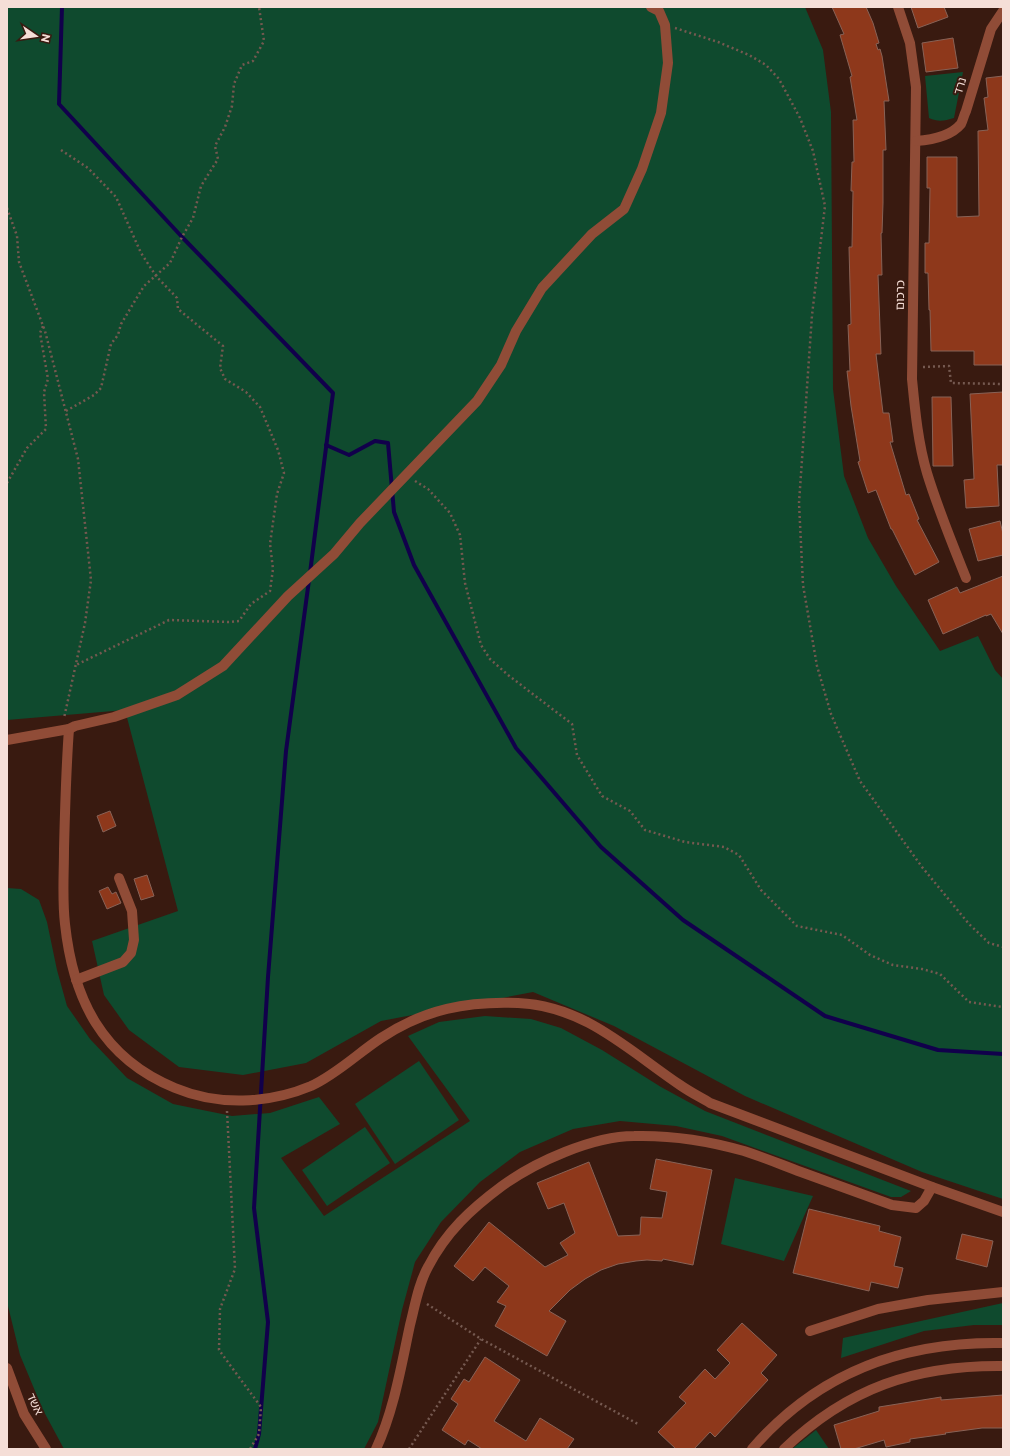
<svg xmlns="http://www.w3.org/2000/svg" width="1010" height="1456" font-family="Commissioner,'Noto Sans Hebrew',sans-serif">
	<rect width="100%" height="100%" fill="#391a10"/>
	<g fill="#0f4a2e">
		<polygon points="7,7 805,7 823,50 831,112 833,389 844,476 868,538 896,586 940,651 978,636 995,670 1003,679 1003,1199 922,1172 745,1096 614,1026 533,992 381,1021 306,1063 243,1075 179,1067 129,1030 104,995 92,941 178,911 125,710 7,720"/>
		<path d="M963 72 954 118C944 121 938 122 929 118L925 76Z"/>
		<polygon points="7,888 21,889 39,900 47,922 57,970 67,1006 90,1039 127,1078 173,1104 232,1116 270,1113 319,1097 340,1124 281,1158 324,1216 470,1121 408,1036 439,1022 485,1016 531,1019 561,1028 602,1050 661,1087 705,1111 911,1191 901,1197 891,1197 722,1136 676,1126 620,1121 573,1129 520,1152 480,1182 441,1222 415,1262 402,1310 378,1422 364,1449 64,1449 43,1410 20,1355 7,1302"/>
		<polygon points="419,1061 459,1120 395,1164 355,1104"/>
		<polygon points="365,1127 390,1163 327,1206 302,1170"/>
		<polygon points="735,1178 813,1196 784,1261 721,1244"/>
		<polygon points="1003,1303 1003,1325 974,1325 924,1331 841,1358 843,1338"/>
		<polygon points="816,1430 829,1449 792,1449"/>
	</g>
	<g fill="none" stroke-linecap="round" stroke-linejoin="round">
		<g stroke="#11004b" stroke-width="4">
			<polyline points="62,7 59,104 182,237 333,393 310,573"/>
			<polyline points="326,445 349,455 375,441 388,443 394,512 414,565 516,748 601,847 683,920 825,1016 938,1050 1003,1054"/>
			<polyline points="255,1449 259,1434 268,1322 254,1208 268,977 286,751 309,580"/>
		</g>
	</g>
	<g fill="#8e381b" stroke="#886256">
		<polygon points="832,7 866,7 873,23 879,43 876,44 878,50 880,49 882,56 889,101 884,101 886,150 883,150 883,203 882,233 881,233 882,275 878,275 881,354 876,354 883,413 889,413 893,442 890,442 906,495 909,494 919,519 917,520 939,562 915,575 892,529 891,529 876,490 868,493 858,462 860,461 851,406 847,371 850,371 848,325 851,324 849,247 852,247 853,191 851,191 852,162 854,162 853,120 857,120 850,77 852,76 840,35 844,34"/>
		<polygon points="911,7 944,7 948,17 918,28"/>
		<polygon points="953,38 958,68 926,72 922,43"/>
		<polygon points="1003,76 1003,365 974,365 974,351 931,351 930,310 929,310 928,273 925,273 925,243 929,243 930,188 927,188 927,157 957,157 957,217 979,216 978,131 988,130 984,98 988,97 986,78"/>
		<polygon points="1003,392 1003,465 997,465 999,506 966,508 964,480 974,479 970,394"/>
		<polygon points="932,397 951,397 953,466 933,466"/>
		<polygon points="1000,521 1003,534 1003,555 978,561 969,529"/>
		<polygon points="1003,576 1003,634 991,614 986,616 986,615 943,634 928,600 957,587 960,593"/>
		<polygon points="110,811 116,826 103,832 97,816"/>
		<polygon points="147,875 154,896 141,900 134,879"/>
		<polygon points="108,887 112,894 116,892 121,903 107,909 99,891"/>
		<polygon points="656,1159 712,1170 693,1265 663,1259 662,1261 647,1260 636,1261 618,1264 601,1270 585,1279 570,1290 549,1311 566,1321 547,1356 495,1326 506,1306 497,1302 509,1286 485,1267 473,1281 454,1266 489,1222 545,1267 568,1255 560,1243 575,1233 564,1203 548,1209 537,1183 589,1162 618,1236 640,1235 641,1217 662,1218 667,1192 650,1189"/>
		<polygon points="809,1209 880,1226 879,1231 901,1237 894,1266 903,1268 898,1288 871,1282 869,1291 793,1273"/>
		<polygon points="962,1234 993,1241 987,1267 956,1259"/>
		<polygon points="742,1323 777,1355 761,1373 768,1380 715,1437 710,1432 694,1449 676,1449 658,1432 686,1403 679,1397 705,1369 715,1379 730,1363 717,1350"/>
		<polygon points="485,1357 520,1380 494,1421 526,1441 540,1418 574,1439 567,1449 482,1449 468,1440 465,1445 442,1430 458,1404 451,1399 464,1379 469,1382"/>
		<polygon points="1003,1395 1003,1428 982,1428 945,1433 946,1434 910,1439 910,1442 886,1447 884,1440 854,1449 841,1449 834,1425 879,1411 879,1407 941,1397 941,1400"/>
	</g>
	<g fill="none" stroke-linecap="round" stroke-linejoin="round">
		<g stroke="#755950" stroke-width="2.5" stroke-dasharray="2 3" stroke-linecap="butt">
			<polyline points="675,28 718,42 749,55 766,65 779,79 800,118 813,151 825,206 812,315 799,503 803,585 817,666 831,714 860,781 922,867 969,924 989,943 1003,947"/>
			<polyline points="61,150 88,168 116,197 141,253 156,276 177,298 178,309 223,346 220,368 225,379 246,392 260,407 278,450 284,473 277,494 270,544 273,569 270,591 251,604 239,621 229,622 169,620 76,665"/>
			<polyline points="7,208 17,236 19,262 45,331 78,459 91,580 85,623 64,718"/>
			<polyline points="923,367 949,366 951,383 1003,384"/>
			<polyline points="66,411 94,395 101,388 111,344 118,335 121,324 144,286 170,263 182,237 193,218 201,186 218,159 215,146 225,127 232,106 234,84 242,65 253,61 264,41 259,7"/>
			<polyline points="415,481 428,489 450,513 460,535 465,583 481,645 490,659 508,675 572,724 577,755 602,796 630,811 645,830 685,842 724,847 739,855 761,890 797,926 842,935 870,955 893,965 922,969 940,974 969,1002 1003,1007"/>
			<polyline points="7,483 27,448 46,429 44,392 48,379 40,333 43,326"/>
			<polyline points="227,1111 235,1269 220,1309 219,1350 261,1407 259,1434 250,1449"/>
			<polyline points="427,1304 481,1339 638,1424"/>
			<polyline points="409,1449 481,1339"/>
		</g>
		<g stroke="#904c37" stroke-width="10">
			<path d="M898 7 910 43 916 87 912 379C915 410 918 443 927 473 938 509 952 543 966 578"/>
			<path d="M916 141C930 140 951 136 961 124 963 120 964 115 966 111L991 29 1003 11"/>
			<path d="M69 729C66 769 65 809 64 849 64 874 62 899 65 924 73 999 102 1058 175 1088 218 1106 268 1104 311 1086 337 1074 358 1053 381 1038 425 1009 467 1001 518 1003 585 1006 628 1050 680 1085 690 1092 700 1097 710 1103L932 1187 1003 1212"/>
			<polyline points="7,740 69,729 75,726 114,717 177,695 223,666 288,596 334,554 360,523 477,401 501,365 516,331 542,288 592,234 624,209 642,169 661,113 668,63 665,25 659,11 651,7"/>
			<polyline points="76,980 123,962 131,953 134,940 132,911 119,878"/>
			<polyline points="810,1331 878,1309 928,1300 1003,1292"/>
			<polyline points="7,1368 24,1414 46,1449"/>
			<path d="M376 1449C394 1410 401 1367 410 1325 415 1306 418 1285 428 1267 446 1232 471 1209 502 1186 535 1162 593 1136 634 1136 671 1135 709 1141 744 1151 763 1157 782 1165 801 1172 831 1183 862 1194 892 1205L916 1208 924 1201 932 1187"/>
		</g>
		<g stroke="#904c37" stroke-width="10">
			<path d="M752 1449C818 1372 904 1341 1003 1343"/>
			<path d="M784 1449C848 1388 915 1365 1003 1366"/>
		</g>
	</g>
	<g text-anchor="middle" stroke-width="4" stroke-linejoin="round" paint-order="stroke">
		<g font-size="12" fill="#f5ded7" stroke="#391a10">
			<text transform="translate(960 86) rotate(-73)" y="4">נרד</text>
			<text transform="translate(900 295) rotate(-89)" y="4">כרכום</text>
			<text transform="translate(35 1404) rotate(65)" y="4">אשד</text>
		</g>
	</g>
	<rect width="1010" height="1456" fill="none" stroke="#f5ded7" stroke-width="16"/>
	<g transform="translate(36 36) rotate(103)" stroke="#391a10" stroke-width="3" paint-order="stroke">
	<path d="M0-3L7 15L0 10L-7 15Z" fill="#f5ded7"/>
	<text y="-6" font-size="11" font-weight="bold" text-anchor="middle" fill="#f5ded7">N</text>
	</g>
</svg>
